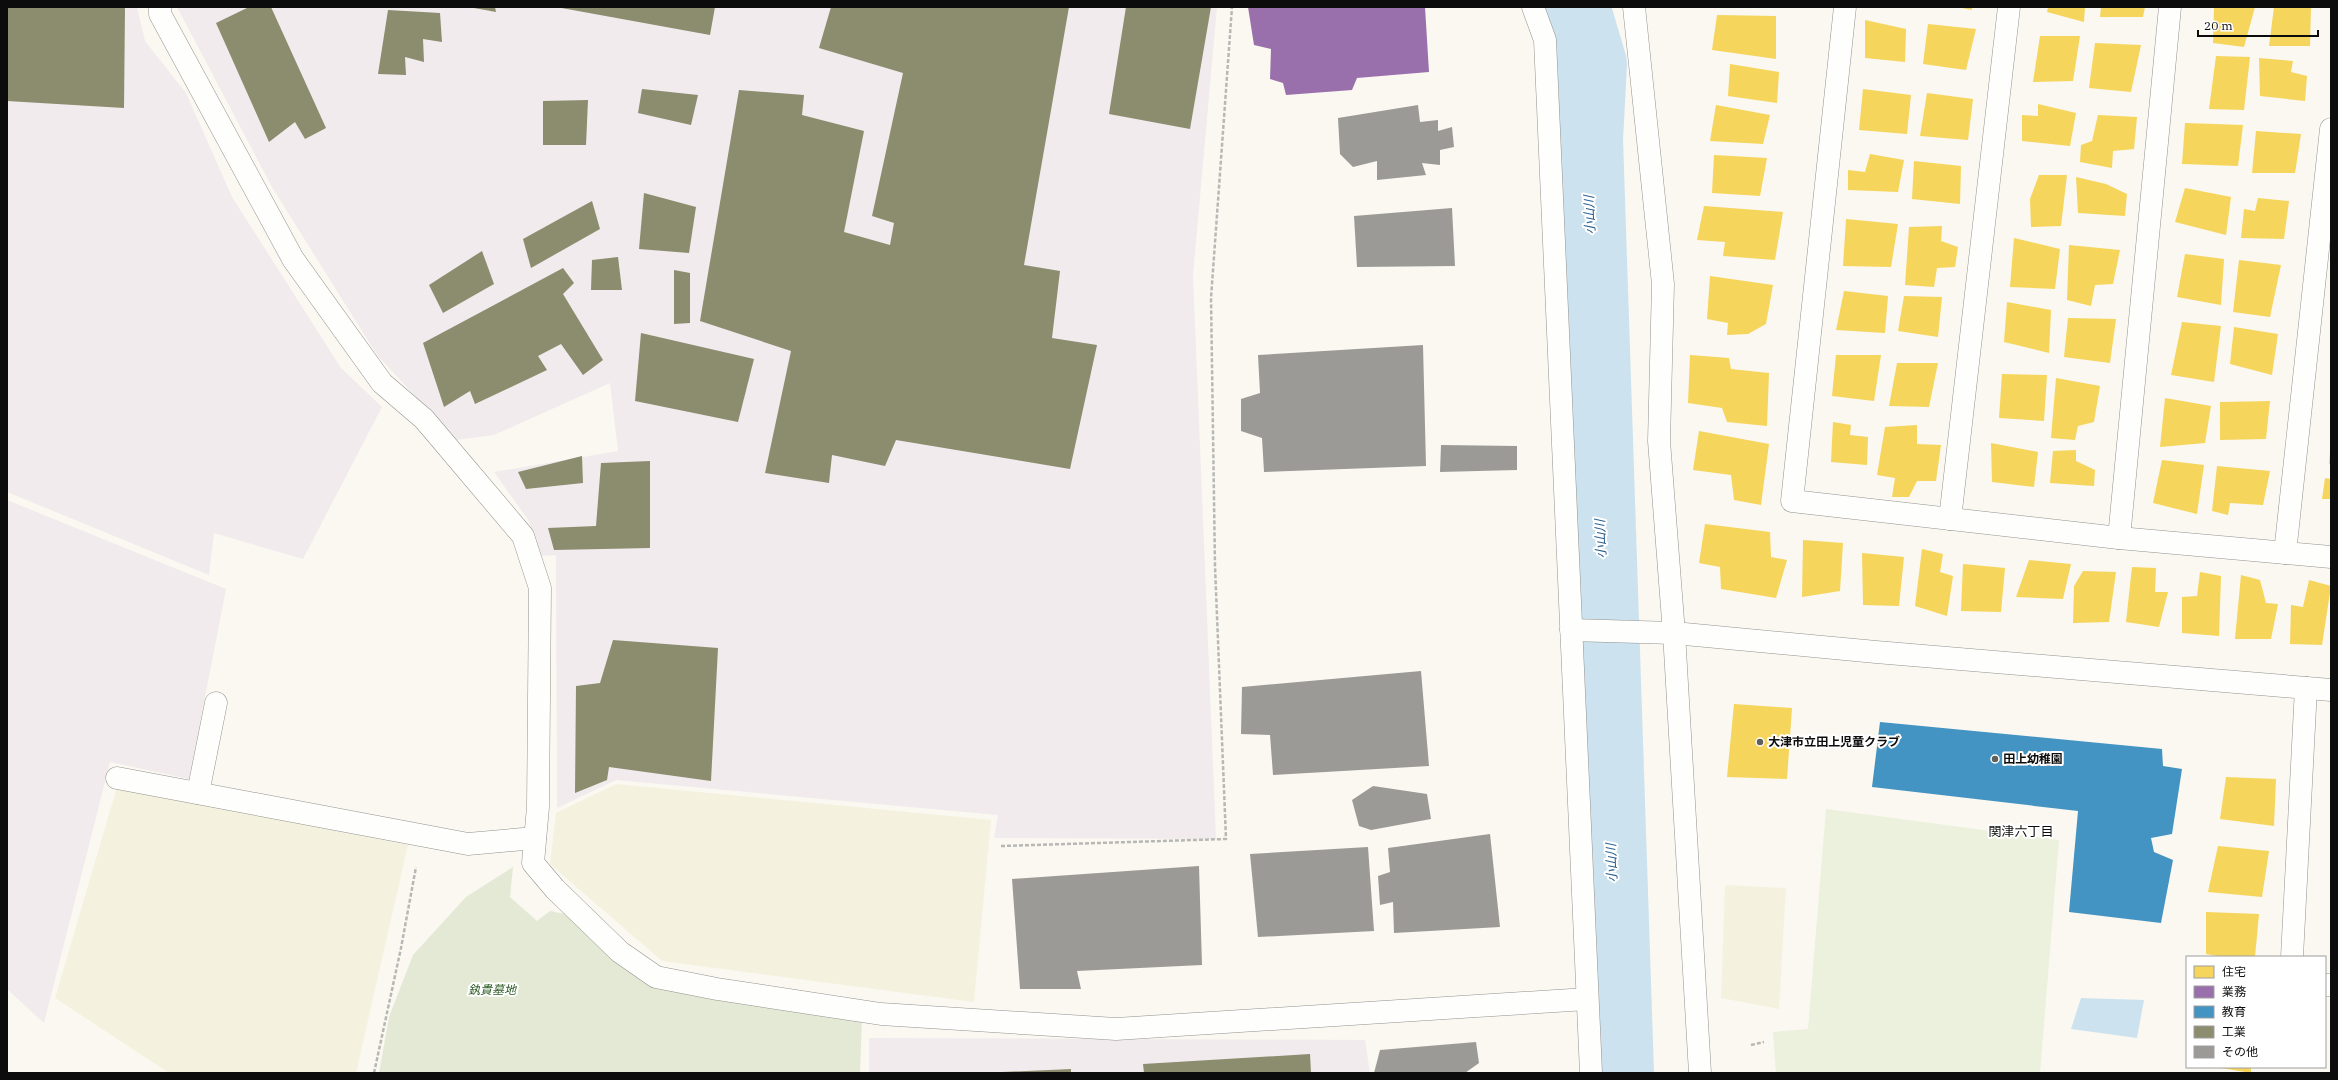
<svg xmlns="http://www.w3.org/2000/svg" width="2338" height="1080" font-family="'IBM Plex Serif','Noto Sans JP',serif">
	<rect width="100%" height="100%" fill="#faf8f0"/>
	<g fill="#f1ebed">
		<polygon points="7,7 137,7 145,41 186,93 232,197 341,368 382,407 303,559 214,533 209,575 7,492"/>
		<polygon points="177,7 1217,7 1193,275 1216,839 994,838 998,815 616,780 557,808 556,555 540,556 529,521 494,472 618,451 610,383 494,435 456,440 377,355 272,187"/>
		<polygon points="7,500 226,589 189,779 110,762 44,1023 7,989"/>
		<polygon points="869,1038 1365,1040 1370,1073 869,1073"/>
	</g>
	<g fill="#f4f2de">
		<polygon points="616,784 991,820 974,1002 662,961 550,864 556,813"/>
		<polygon points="117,787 408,845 356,1073 169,1073 55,998"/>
		<polygon points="1725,885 1786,888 1779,1009 1721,998"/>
	</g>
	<polygon fill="#e4e9d6" points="513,867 510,897 537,921 550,911 570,915 644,979 862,1016 860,1073 379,1073 389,1017 413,955 466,897"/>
	<polygon fill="#ebf1dc" points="1826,809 2059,840 2040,1073 1776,1073 1773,1032 1808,1029"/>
	<polygon fill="#cce2ef" points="2081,998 2144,1000 2137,1038 2071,1029"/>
	<g fill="#f6d55c">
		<polygon points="1962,7 1972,7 1972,10 1962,8"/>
		<polygon points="2048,7 2085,7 2084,22 2047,12"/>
		<polygon points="2101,7 2145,7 2143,17 2100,17"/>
		<polygon points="2214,7 2255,7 2244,47 2213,43"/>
		<polygon points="2274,7 2311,7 2310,46 2269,46"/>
		<polygon points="1717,15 1776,16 1776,59 1712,50"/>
		<polygon points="1865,20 1906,29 1905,62 1865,58"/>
		<polygon points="1928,24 1976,29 1966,70 1923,64"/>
		<polygon points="2040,36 2080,36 2073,81 2033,82"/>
		<polygon points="2095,43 2141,45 2131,92 2089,88"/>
		<polygon points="2216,56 2250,57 2244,110 2209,109"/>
		<polygon points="2259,58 2293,61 2291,72 2307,76 2305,101 2260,96"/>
		<polygon points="1730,64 1779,72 1777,103 1728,96"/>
		<polygon points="1863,89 1911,95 1907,134 1859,130"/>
		<polygon points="1927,93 1973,99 1968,140 1920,136"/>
		<polygon points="2038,104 2076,113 2070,146 2022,141 2022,115 2038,116"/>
		<polygon points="1716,105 1770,115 1763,144 1710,141"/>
		<polygon points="2098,115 2137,117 2134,149 2113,151 2112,168 2080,162 2081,145 2092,141"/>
		<polygon points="2185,123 2243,125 2238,166 2182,164"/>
		<polygon points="2256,131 2301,134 2295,173 2252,173"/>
		<polygon points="1870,154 1904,160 1898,192 1848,190 1848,170 1865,172"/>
		<polygon points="1714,155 1767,158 1760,196 1712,193"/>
		<polygon points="1914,161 1961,166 1960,204 1912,199"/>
		<polygon points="2039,175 2067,175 2061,226 2031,227 2030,199"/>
		<polygon points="2076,177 2106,184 2127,194 2125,216 2078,213"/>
		<polygon points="2185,188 2231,197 2226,235 2175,222"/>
		<polygon points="2258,198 2289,201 2284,239 2241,238 2244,209 2255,211"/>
		<polygon points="1704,206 1783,212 1775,260 1723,256 1725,242 1697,240"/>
		<polygon points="1846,219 1898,224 1891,267 1843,266"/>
		<polygon points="1942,226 1941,241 1958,247 1955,267 1937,268 1934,287 1905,285 1909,227"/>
		<polygon points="2014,238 2060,249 2055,289 2010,287"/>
		<polygon points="2069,245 2120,250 2113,284 2095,285 2091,306 2067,300"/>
		<polygon points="2185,254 2224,259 2221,305 2177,297"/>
		<polygon points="2239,260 2281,265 2270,317 2233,312"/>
		<polygon points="1710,276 1773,285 1766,324 1748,334 1727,335 1728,323 1707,319"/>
		<polygon points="1844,291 1888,296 1885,333 1836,330"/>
		<polygon points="1904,296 1942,297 1938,337 1898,331"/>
		<polygon points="2007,302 2051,310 2049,353 2004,342"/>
		<polygon points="2068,318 2116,319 2110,363 2064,357"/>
		<polygon points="2182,322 2221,326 2214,382 2171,375"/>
		<polygon points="2234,327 2278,334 2272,375 2230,364"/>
		<polygon points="1690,355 1729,358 1731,369 1769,373 1767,426 1727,422 1722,408 1688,403"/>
		<polygon points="1836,355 1881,355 1874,401 1832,396"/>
		<polygon points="1897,363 1938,363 1929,407 1889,406"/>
		<polygon points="2002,374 2047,375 2044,421 1999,418"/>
		<polygon points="2056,378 2100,386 2094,422 2078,426 2075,440 2051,438"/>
		<polygon points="2165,398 2211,406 2205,443 2160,447"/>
		<polygon points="2270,401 2266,439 2220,440 2220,402"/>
		<polygon points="1833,422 1851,425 1850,435 1868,437 1867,465 1831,462"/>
		<polygon points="1917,425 1917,444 1941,445 1936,481 1917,481 1909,497 1892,497 1895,478 1877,475 1885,427"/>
		<polygon points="1699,431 1769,444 1761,505 1734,500 1731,475 1693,470"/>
		<polygon points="1991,443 2038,452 2034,487 1992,482"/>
		<polygon points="2076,450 2076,461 2095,470 2094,486 2050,483 2053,451"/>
		<polygon points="2330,452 2331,464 2329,464"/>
		<polygon points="2162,460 2204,465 2197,514 2153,503"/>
		<polygon points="2217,466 2270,471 2263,505 2230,503 2228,515 2212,511"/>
		<polygon points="2325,478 2331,479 2331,499 2322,499"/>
		<polygon points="1705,524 1770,532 1771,557 1787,560 1776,598 1721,589 1720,567 1699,563"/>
		<polygon points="1803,540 1843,543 1840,591 1802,597"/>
		<polygon points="1922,549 1943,554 1940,572 1953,576 1947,616 1915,606"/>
		<polygon points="1862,553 1904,557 1899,606 1863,605"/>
		<polygon points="2029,560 2071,564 2063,599 2016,597"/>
		<polygon points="1963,564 2005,568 2001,612 1961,611"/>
		<polygon points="2132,567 2156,568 2155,592 2168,592 2159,627 2126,622"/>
		<polygon points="2083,571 2116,572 2109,622 2073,623 2074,586"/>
		<polygon points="2200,572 2221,576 2219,636 2182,633 2182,597 2197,596"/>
		<polygon points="2241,575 2260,580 2266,603 2278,604 2271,639 2235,639"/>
		<polygon points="2309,580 2331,586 2322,645 2290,644 2291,605 2303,607"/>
		<polygon points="1734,704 1792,708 1787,779 1727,777"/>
		<polygon points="2226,777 2276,779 2274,826 2220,819"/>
		<polygon points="2218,846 2269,851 2262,897 2208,892"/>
		<polygon points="2206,912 2259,914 2255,957 2223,957 2206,954"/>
		<polygon points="2221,1067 2251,1067 2251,1073 2221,1068"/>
	</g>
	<polygon fill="#9970ab" points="1248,7 1425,7 1429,72 1357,78 1352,90 1286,95 1283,83 1270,79 1271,49 1254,45"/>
	<polygon fill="#4393c3" points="1880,722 2162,749 2163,766 2182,769 2172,834 2151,838 2154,852 2173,860 2161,923 2069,912 2078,811 1872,787"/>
	<g fill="#8c8c6e">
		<polygon points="7,7 125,7 124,108 7,101"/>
		<polygon points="249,7 271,7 326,128 305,139 295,122 269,142 216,23"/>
		<polygon points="474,7 495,7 496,12 474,8"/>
		<polygon points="556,7 715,7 710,35"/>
		<polygon points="831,7 1069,7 1024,265 1060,271 1052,338 1097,345 1070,469 896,440 885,466 832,455 829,483 765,473 791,351 700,321 739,90 804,95 802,115 864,131 844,232 890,245 894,223 872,216 903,73 819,48"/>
		<polygon points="1126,7 1211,7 1190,129 1109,114"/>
		<polygon points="388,10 440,13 442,42 423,39 424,62 405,57 406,75 378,74"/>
		<polygon points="642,89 698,95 691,125 638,113"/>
		<polygon points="588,100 586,145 543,145 543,101"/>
		<polygon points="644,193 696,207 689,253 639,249"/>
		<polygon points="592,201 600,229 531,268 523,239"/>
		<polygon points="482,251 494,284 443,313 429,285"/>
		<polygon points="618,257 622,290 591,290 592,260"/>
		<polygon points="563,268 574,283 563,294 603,360 583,375 561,344 538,356 547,370 475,404 470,391 444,407 423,343"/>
		<polygon points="674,270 690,273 690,323 674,324"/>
		<polygon points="641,333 754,359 738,422 635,401"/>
		<polygon points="582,456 583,483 526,489 518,472"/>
		<polygon points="650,461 650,548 554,550 548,528 596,526 601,463"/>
		<polygon points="613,640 718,648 711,781 609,767 607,780 575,793 576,686 600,683"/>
		<polygon points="1310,1054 1311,1073 1144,1073 1143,1064"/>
		<polygon points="1071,1069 1071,1073 1002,1073 1002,1072"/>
	</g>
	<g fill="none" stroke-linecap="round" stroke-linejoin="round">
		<polyline stroke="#cce2ef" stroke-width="72" points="1574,7 1591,64 1587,139 1618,1073"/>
	</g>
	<g fill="#9c9a96">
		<polygon points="1418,105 1420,122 1438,120 1438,131 1452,127 1454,147 1440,150 1440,165 1422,163 1426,175 1377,180 1377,161 1353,167 1340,154 1338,118"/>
		<polygon points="1452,208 1455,266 1357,267 1354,216"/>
		<polygon points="1423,345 1426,466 1264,472 1262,438 1241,431 1241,399 1260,393 1258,355"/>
		<polygon points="1441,445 1517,446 1517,470 1440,472"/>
		<polygon points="1421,671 1429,766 1273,775 1270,735 1241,734 1242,687"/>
		<polygon points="1373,786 1427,794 1431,819 1371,830 1359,826 1352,800"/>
		<polygon points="1490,834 1500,927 1394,933 1393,902 1380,905 1378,876 1390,872 1388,848"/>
		<polygon points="1368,847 1374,931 1258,937 1250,854"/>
		<polygon points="1199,866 1202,965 1077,971 1081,989 1020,989 1012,879"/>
		<polygon points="1476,1042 1479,1063 1465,1073 1374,1073 1380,1050"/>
	</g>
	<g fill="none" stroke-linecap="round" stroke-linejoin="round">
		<defs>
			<g id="minor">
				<polyline points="160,7 160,14 293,259 382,383 424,419 523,536 540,588 538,807 533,863 555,889 620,952 656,977 717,989 881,1014 1116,1029 1587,999"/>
				<polyline points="1533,7 1545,40 1591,1073"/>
				<polyline points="1634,7 1663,284 1659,441 1674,633 1700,1073"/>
				<polyline points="1845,7 1792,501 2119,538 2331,557"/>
				<polyline points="1950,519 2009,7"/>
				<polyline points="2119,538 2170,7"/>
				<polyline points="2285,553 2331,129"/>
				<polyline points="1571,630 1674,633 1876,652 2331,690"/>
				<polyline points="117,778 468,844 535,838"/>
				<polyline points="198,793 216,703"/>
				<polyline points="2292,957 2306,688"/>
				<polyline points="2325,985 2331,985"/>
			</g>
		</defs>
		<use href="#minor" stroke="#93928f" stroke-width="23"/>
		<g stroke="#b7b7b5" stroke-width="2.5" stroke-dasharray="4 2" stroke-linecap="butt">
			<polyline points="1001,846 1226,839 1215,566 1211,298 1232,7"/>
			<polyline points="1751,1045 1764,1042"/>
			<polyline points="374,1073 401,948 416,867"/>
		</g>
		<use href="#minor" stroke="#fefefd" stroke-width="22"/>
	</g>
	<g fill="#5f5f5c" stroke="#fff" stroke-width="1.5">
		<circle cx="1760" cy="742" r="4"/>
		<circle cx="1995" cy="759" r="4"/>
	</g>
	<g text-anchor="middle" stroke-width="4" stroke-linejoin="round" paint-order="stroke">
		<g font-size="12" font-weight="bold" fill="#0c0c0c" stroke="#fff" text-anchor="start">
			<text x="1768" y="746">大津市立田上児童クラブ</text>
			<text x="2003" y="763">田上幼稚園</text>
		</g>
		<g font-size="12" font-style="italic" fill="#2e5b25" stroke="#fff">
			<text x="492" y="994">釻貴墓地</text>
		</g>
		<g font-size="13" font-style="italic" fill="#255c8e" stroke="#fff">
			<text transform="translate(1589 215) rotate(-92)" y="5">小山川</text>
			<text transform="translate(1600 539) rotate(-92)" y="5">小山川</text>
			<text transform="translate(1611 863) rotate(-92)" y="5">小山川</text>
		</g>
		<g font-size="13" fill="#0c0c0c" stroke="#fff">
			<text x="2021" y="836">関津六丁目</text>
		</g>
	</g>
	<rect width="2338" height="1080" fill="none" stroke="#0c0c0c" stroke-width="16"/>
	<rect x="2186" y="956" width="140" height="112" fill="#ffffff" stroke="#9e9e9e"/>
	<rect x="2194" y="966" width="20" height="12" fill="#f6d55c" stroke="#9e9e9e"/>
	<text x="2222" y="976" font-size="12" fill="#0c0c0c">住宅</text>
	<rect x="2194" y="986" width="20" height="12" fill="#9970ab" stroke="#9e9e9e"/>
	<text x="2222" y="996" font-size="12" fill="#0c0c0c">業務</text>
	<rect x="2194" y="1006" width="20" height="12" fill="#4393c3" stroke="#9e9e9e"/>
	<text x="2222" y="1016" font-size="12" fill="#0c0c0c">教育</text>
	<rect x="2194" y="1026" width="20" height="12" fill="#8c8c6e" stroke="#9e9e9e"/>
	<text x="2222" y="1036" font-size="12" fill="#0c0c0c">工業</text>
	<rect x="2194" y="1046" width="20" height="12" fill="#9c9a96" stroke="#9e9e9e"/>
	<text x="2222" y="1056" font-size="12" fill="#0c0c0c">その他</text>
	<path d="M2198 30v6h120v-6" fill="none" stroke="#0c0c0c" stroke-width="2"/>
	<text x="2204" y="30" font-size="12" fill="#0c0c0c" stroke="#ffffff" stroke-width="3" paint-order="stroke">20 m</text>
</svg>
